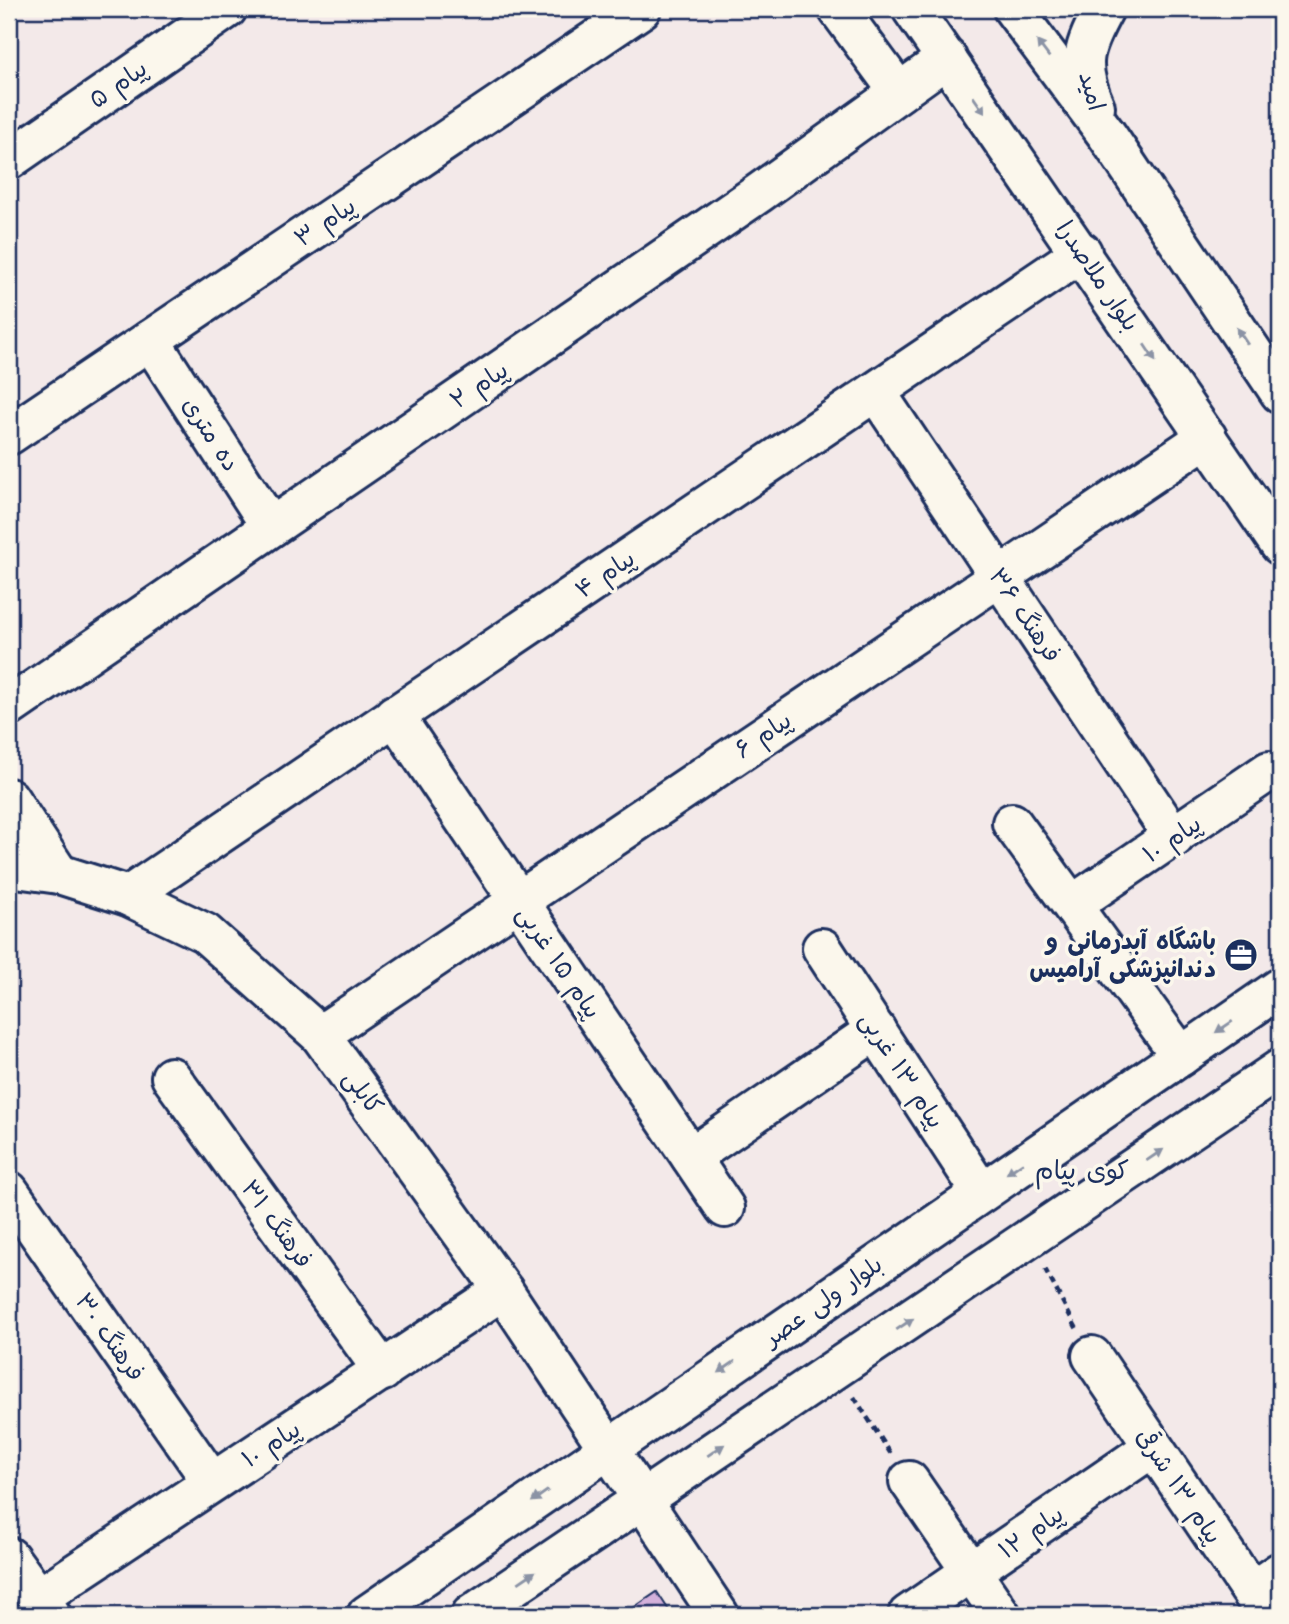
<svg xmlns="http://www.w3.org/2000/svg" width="1289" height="1624" font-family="Kalam,'Playpen Sans Arabic',sans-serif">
	<rect width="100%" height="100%" fill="#f3e9e9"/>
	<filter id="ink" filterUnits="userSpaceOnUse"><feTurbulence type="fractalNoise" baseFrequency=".0143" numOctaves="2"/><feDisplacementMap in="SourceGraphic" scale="14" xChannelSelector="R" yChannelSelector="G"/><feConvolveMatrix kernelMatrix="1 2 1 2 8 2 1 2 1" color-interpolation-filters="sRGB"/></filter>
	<g filter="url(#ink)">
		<polygon fill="#d4b1db" stroke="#1b2f5e" stroke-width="2" points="657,1592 672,1615 623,1615"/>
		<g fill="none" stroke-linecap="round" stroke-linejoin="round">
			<defs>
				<g id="minor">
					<polyline points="838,9 899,92"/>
					<polyline points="9,160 227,9"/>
					<polyline points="150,340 271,527"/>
					<polyline points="876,392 1174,838"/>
					<polyline points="9,435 641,9"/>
					<polyline points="9,707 759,193 947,58"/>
					<polyline points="394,715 725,1208"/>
					<polyline points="9,798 59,874"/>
					<polyline points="1012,823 1181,1056"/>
					<polyline points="9,867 59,874 128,896 205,933 320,1035 503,1290 719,1615"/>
					<polyline points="128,896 1082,252"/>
					<polyline points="1072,905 1269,771"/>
					<polyline points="822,948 981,1192"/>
					<polyline points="320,1035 1207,437"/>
					<polyline points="171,1077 383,1371"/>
					<polyline points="691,1157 876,1030"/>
					<polyline points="9,1191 212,1482"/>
					<polyline points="1092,1356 1267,1615"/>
					<polyline points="909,1481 1001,1615"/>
					<polyline points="9,1557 51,1615"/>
					<polyline points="1252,1591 1280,1572"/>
					<polyline points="38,1598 503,1290"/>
					<polyline points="908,1615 1153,1447"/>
				</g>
				<g id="major">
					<polyline points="912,9 1280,545"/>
					<polyline points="1013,9 1107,135 1280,393"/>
					<path d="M1095 107C1076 64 1083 48 1104 9"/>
					<polyline points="367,1615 1280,988"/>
					<polyline points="471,1615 1280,1069"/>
				</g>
			</defs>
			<use href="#minor" stroke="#1b2f5e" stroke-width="44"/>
			<use href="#major" stroke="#1b2f5e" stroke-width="44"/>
			<g stroke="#1b2f5e" stroke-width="4.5" stroke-dasharray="7 5" stroke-linecap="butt">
				<polyline points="1045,1269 1077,1329"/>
				<polyline points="854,1397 891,1454"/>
			</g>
			<use href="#minor" stroke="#fbf7ec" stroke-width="38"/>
			<use href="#major" stroke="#fbf7ec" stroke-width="38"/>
		</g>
		<defs><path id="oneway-solid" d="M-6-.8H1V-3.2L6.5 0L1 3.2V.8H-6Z" transform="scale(1.75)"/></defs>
		<g fill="#8b93a5">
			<use href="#oneway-solid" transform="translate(1043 49) rotate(-127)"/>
			<use href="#oneway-solid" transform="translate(979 105) rotate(55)"/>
			<use href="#oneway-solid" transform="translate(1242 336) rotate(-124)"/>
			<use href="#oneway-solid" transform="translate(1150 353) rotate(56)"/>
			<use href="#oneway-solid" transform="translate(1224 1027) rotate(146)"/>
			<use href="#oneway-solid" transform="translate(1155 1155) rotate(-34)"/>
			<use href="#oneway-solid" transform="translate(1015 1168) rotate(146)"/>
			<use href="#oneway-solid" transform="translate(905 1324) rotate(-34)"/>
			<use href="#oneway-solid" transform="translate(727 1367) rotate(145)"/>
			<use href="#oneway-solid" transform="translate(716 1450) rotate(-34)"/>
			<use href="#oneway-solid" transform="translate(540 1496) rotate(145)"/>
			<use href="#oneway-solid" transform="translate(527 1577) rotate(-34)"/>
		</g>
	</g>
	<defs>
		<symbol id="office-disc" viewBox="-11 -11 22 22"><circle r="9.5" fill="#1b2f5e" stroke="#fbf7ec"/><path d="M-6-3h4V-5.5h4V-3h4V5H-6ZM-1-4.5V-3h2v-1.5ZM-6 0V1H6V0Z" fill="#fff"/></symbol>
	</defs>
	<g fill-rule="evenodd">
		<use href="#office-disc" x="1222" y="936" width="38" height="38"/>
	</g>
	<g text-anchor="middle" stroke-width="7" stroke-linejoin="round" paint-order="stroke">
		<g font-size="24" fill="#1b2f5e" stroke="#fbf7ec">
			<text transform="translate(118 84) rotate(-35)" y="8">پیام ۵</text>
			<text transform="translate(1092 91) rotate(74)" y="8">امید</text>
			<text transform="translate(325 222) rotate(-34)" y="8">پیام ۳</text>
			<text transform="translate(1098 276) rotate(56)" y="8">بلوار ملاصدرا</text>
			<text transform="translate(479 385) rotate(-34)" y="8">پیام ۲</text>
			<text transform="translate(211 434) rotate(57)" y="8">ده متری</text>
			<text transform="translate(605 574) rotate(-34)" y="8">پیام ۴</text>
			<text transform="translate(1025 615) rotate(56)" y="8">فرهنگ ۳۶</text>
			<text transform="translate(763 735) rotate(-34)" y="8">پیام ۶</text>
			<text transform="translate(1172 839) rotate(-34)" y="8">پیام ۱۰</text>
			<text transform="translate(559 962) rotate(56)" y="8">پیام ۱۵ غربی</text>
			<text transform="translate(902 1070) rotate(57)" y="8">پیام ۱۳ غربی</text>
			<text transform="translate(363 1092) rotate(53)" y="8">کابلی</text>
			<text transform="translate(277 1224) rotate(54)" y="8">فرهنگ ۳۱</text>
			<text transform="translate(823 1301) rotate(-35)" y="8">بلوار ولی عصر</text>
			<text transform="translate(110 1337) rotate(55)" y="8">فرهنگ ۳۰</text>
			<text transform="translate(271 1444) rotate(-33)" y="8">پیام ۱۰</text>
			<text transform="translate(1179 1486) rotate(56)" y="8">پیام ۱۳ شرقی</text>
			<text transform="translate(1031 1532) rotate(-35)" y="8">پیام ۱۲</text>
		</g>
		<g font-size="24" font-weight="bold" fill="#1b2f5e" stroke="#fbf7ec" text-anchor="end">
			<text x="1216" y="949">باشگاه آبدرمانی و<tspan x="1216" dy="28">دندانپزشکی آرامیس</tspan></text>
		</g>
		<g font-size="26" fill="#1b2f5e" stroke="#fbf7ec">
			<text x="1082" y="1179">کوی پیام</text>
		</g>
	</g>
	<rect width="1289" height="1624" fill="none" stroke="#fbf7ec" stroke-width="35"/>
	<rect x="18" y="18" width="1254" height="1589" fill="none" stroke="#1b2f5e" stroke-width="2.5" filter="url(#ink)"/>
</svg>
